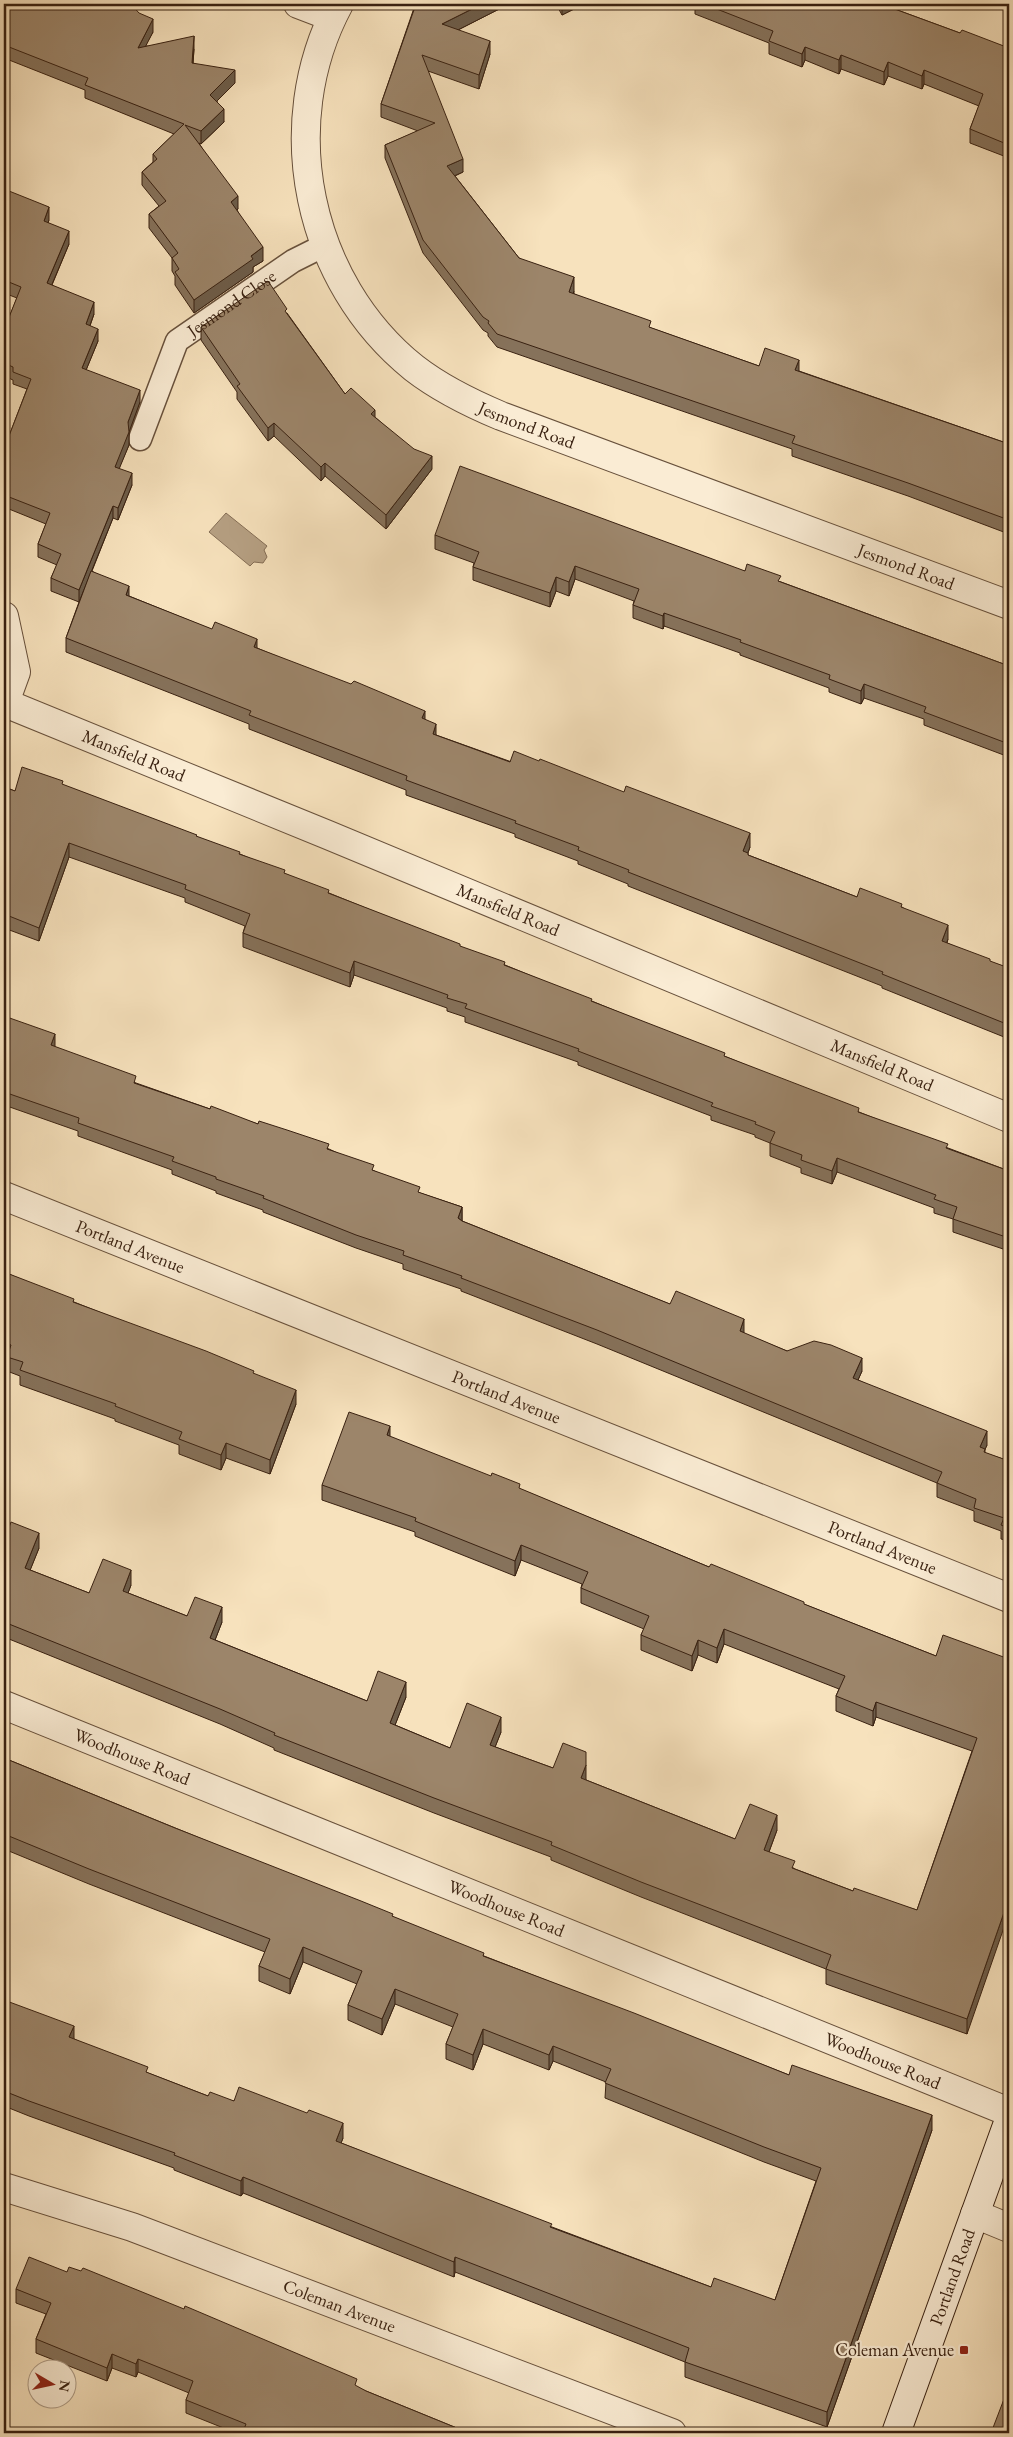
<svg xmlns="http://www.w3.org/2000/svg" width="1013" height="2437" font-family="'EB Garamond',serif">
	<rect width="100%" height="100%" fill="#f7e2bd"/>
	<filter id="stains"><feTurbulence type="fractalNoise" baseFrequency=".004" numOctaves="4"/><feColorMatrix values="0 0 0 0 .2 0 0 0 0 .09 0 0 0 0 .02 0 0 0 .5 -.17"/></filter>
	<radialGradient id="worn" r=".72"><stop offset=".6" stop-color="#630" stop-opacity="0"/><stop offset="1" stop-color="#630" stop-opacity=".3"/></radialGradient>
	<polygon fill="#b6a083" stroke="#846d55" points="226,513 267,546 264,550 267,557 263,563 254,562 250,566 209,532"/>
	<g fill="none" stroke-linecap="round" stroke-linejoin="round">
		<defs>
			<g id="lane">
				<path id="s1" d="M140 439 177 341 293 261 325 245"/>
			</g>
			<g id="street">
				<polyline points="298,4 332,17"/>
				<path id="s2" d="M339 4C274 125 307 282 414 368 441 389 470 403 501 416L1009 605"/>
				<polyline points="4,616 16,672 4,705"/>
				<path id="s3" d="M5 703 328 835 1009 1118"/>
				<path id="s4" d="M4 1196 1009 1598"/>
				<path id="s5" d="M4 1705 1009 2112"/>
				<path id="s6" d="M4 2187 132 2227 672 2433"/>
				<polyline points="975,2214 1009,2228"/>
			</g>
			<g id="secondary">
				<path id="s7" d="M896 2433 1009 2120"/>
			</g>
		</defs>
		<use href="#lane" stroke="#68513c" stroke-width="25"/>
		<use href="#street" stroke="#68513c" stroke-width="30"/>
		<use href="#secondary" stroke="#392111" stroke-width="30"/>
		<use href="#lane" stroke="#faecd4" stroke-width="22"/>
		<use href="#street" stroke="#faecd4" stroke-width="28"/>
		<use href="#secondary" stroke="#faecd4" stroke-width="28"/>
	</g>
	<g fill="#86725b" stroke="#392111">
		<polygon points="4,4 153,32 145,46 194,49 193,63 235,83 217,101 224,122 201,144 199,143 238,209 237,210 263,261 253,267 253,272 194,313 175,285 175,276 172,271 172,258 149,228 149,214 159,206 142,185 142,172 153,162 153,154 174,134 85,98 85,90 4,58"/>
		<polygon points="412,4 509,4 458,30 490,54 479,89 428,71 463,172 455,176 519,258 574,291 574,294 651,328 759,366 799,371 1009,444 1009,443 1009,534 908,496 792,456 792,449 497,347 488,336 488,333 483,330 423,253 385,158 385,145 418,131 381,117 381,104 414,8 412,8"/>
		<polygon points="556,4 582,4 582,5 562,15"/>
		<polygon points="695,4 881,4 960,33 1009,48 1009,158 970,143 970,129 979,106 924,84 922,89 888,76 884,85 841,69 839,74 805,60 802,67 769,54 769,43 695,14"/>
		<polygon points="4,189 49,220 48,222 69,244 52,285 94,314 90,326 98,341 86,370 140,402 129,432 129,445 119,468 132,485 118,520 113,518 92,571 129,596 257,648 425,719 436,735 750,847 748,853 748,855 857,897 902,907 948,939 947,943 990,962 1009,968 1009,1039 882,988 882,986 628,886 628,884 578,864 578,861 515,837 515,834 406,795 406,790 249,729 249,724 66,652 66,638 79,602 51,591 51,578 57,565 38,557 38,544 46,524 4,507 4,449 27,389 13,384 13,380 4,376 4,330 17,298 4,293"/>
		<polygon points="287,313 345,394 375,417 432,469 386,529 325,476 321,481 274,436 268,441 237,399 237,392 201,340 201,327"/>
		<polygon points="435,535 745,571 781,582 1009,666 1009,757 924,725 924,719 864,698 861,704 829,692 829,688 740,655 740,653 664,626 663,629 633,618 633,605 634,601 575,579 569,596 556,591 550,607 473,580 473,567 474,563 435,549"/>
		<polygon points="63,785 240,854 329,893 505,965 859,1112 948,1148 1009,1171 1009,1251 953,1232 953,1219 934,1213 934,1208 837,1172 832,1184 801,1173 801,1168 770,1156 770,1143 755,1137 755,1135 711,1120 711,1116 578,1065 578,1062 465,1022 465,1017 447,1011 447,1008 354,975 350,987 243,947 243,933 245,926 185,902 185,898 69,857 39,941 4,928 4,787 15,791"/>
		<polygon points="4,1008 6,1017 55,1047 136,1083 210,1109 258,1124 329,1149 420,1193 462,1207 462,1221 787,1351 862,1371 858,1380 987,1445 985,1449 985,1453 1009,1461 1009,1541 1001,1539 1001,1531 974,1521 974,1511 937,1497 937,1483 597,1344 461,1291 461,1289 403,1269 403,1264 356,1248 263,1212 263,1210 216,1193 216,1191 172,1174 172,1170 78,1136 78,1131 4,1105"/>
		<polygon points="4,1272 74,1302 254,1374 296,1404 270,1474 226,1458 221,1470 179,1454 179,1445 115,1421 115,1419 20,1385 20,1376 7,1371 7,1358 4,1357"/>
		<polygon points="390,1437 520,1489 709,1567 936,1656 1009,1659 967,2034 826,1984 826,1969 641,1897 551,1860 551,1857 434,1813 274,1750 274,1748 220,1724 4,1637 4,1540 39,1548 30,1570 89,1593 131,1585 128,1593 187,1616 222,1622 215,1640 367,1701 406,1697 395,1725 450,1748 501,1732 495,1747 553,1768 586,1780 735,1839 777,1830 769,1852 795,1869 853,1891 917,1910 972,1751 876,1717 873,1726 836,1711 836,1696 839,1689 724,1644 717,1663 698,1655 692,1671 641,1650 641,1635 644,1629 581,1603 581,1588 582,1584 521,1560 515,1576 415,1536 415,1532 322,1500 322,1485"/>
		<polygon points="4,1758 393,1917 484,1956 789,2075 932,2130 827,2427 685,2377 685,2362 545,2307 455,2272 454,2277 243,2193 241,2196 174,2170 174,2168 29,2116 4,2106 4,2000 74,2039 148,2073 208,2096 234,2101 343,2138 341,2143 552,2227 711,2287 775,2300 816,2181 764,2162 605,2098 606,2082 553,2061 549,2070 483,2044 473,2070 446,2059 446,2044 453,2027 395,2004 382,2035 348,2020 348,2005 357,1984 303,1962 290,1994 259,1981 259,1966 265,1952 89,1884 4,1849"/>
		<polygon points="16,2289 357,2387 366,2391 469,2433 236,2433 186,2413 186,2400 189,2393 138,2372 136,2377 112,2368 107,2381 36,2353 36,2339 46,2314 16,2303"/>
	</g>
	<g fill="#6d5d4a" stroke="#392111">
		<polygon points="482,4 509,4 442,38 442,24"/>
		<polygon points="562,4 582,4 582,5 562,15"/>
		<polygon points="153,19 153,32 138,61 138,48"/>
		<polygon points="194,36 194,49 192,76 192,63"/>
		<polygon points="490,41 490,54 479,89 479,75"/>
		<polygon points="805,47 805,60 802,67 802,54"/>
		<polygon points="841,55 841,69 839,74 839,60"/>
		<polygon points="888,62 888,76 884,85 884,72"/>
		<polygon points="235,70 235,83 210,108 210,95"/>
		<polygon points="924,70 924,84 922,89 922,76"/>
		<polygon points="224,109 224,122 201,144 201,131"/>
		<polygon points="463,159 463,172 447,179 447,166"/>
		<polygon points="238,196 238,209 231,215 231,202"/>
		<polygon points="49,207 49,220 44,233 44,221"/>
		<polygon points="69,231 69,244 47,296 47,283"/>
		<polygon points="263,247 263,261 253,267 253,272 194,313 194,300"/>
		<polygon points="574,277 574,291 569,306 569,292"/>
		<polygon points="94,302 94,314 86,336 86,324"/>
		<polygon points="98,329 98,341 82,380 82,368"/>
		<polygon points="799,360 799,374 795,370"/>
		<polygon points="140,390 140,402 129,432 129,445 115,479 115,467 128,422"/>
		<polygon points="375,410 375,424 371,414"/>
		<polygon points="274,423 274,436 268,441 268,428"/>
		<polygon points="432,456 432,469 386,529 386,515"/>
		<polygon points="325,463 325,476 321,481 321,467"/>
		<polygon points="132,473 132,485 118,520 118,508"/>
		<polygon points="113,506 113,518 79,602 79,590"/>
		<polygon points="575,566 575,579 569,596 569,582"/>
		<polygon points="556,577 556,591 550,607 550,593"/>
		<polygon points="129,586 129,600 126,595"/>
		<polygon points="664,613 664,626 663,629 663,616"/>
		<polygon points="257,639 257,653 254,647"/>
		<polygon points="864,684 864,698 861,704 861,691"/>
		<polygon points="425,711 425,725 422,718"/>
		<polygon points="436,724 436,738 433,734"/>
		<polygon points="750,833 750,847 743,865 743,851"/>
		<polygon points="69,843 69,857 39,941 39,928"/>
		<polygon points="948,925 948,939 942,955 942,941"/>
		<polygon points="354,961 354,975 350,987 350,973"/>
		<polygon points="6,1009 6,1022 4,1027 4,1013"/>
		<polygon points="55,1034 55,1047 51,1045"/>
		<polygon points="837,1158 837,1172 832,1184 832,1171"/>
		<polygon points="462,1207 462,1221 458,1218"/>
		<polygon points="744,1319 744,1333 740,1331"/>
		<polygon points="862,1358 862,1371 853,1391 853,1378"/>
		<polygon points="296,1390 296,1404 270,1474 270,1460"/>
		<polygon points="390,1426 390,1441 387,1435"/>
		<polygon points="987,1431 987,1445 980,1461 980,1447"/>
		<polygon points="226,1443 226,1458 221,1470 221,1455"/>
		<polygon points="39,1533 39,1548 25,1583 25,1568"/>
		<polygon points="521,1545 521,1560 515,1576 515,1561"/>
		<polygon points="131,1570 131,1585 123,1606 123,1591"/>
		<polygon points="222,1607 222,1622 210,1653 210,1638"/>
		<polygon points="724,1629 724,1644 717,1663 717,1648"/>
		<polygon points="698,1640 698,1655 692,1671 692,1656"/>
		<polygon points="406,1682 406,1697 390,1738 390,1723"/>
		<polygon points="876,1702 876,1717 873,1726 873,1711"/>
		<polygon points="501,1717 501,1732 490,1760 490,1745"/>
		<polygon points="586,1765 586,1780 581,1793 581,1778"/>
		<polygon points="777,1815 777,1830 764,1865 764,1850"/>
		<polygon points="1009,1898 1009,1913 967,2034 967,2019"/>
		<polygon points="303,1947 303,1962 290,1994 290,1979"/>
		<polygon points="395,1989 395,2004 382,2035 382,2019"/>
		<polygon points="74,2026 74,2041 69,2037"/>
		<polygon points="483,2029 483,2044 473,2070 473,2055"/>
		<polygon points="553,2046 553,2061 549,2070 549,2055"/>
		<polygon points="932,2115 932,2130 827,2427 827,2412"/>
		<polygon points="343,2123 343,2138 336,2156 336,2141"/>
		<polygon points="243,2177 243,2193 241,2196 241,2181"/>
		<polygon points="455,2257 455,2272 454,2277 454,2262"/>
		<polygon points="112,2354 112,2368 107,2381 107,2368"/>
		<polygon points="138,2359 138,2372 136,2377 136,2364"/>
	</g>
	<g fill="#9c856a" stroke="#392111">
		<polygon points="4,4 112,4 115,5 115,4 131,4 139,13 153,19 138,48 194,36 192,63 235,70 210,95 224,109 201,131 185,125 238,196 231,202 263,247 251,256 253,259 194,300 175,272 179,269 172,258 178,253 149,214 166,201 142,172 157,159 153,154 184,124 85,85 88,78 4,45"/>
		<polygon points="416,4 482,4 442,24 490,41 479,75 422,55 463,159 447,166 519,258 574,277 569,292 651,321 649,327 759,366 765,348 799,360 795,370 1009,444 1009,443 1009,520 908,483 792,443 795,436 497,334 488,323 489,321 483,317 423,240 385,145 435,123 381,104"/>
		<polygon points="704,4 881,4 960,33 962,30 1009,48 1009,145 970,129 983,94 924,70 922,76 888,62 884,72 841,55 839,60 805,47 802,54 769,41 773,31"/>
		<polygon points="4,189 49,207 44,221 69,231 47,283 94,302 86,324 98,329 82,368 140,390 128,422 129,432 115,467 132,473 118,508 113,506 79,590 51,578 61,554 38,544 50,513 4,495 4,449 31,379 13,372 13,367 4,363 4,343 5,341 4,340 4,330 21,287 4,280"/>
		<polygon points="268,281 287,309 285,311 345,394 351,388 375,410 371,414 414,449 432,456 386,515 325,463 321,467 274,423 268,428 237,386 240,384 201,327"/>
		<polygon points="460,466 745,571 747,564 781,576 778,581 1009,666 1009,744 924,712 926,707 864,684 861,691 829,679 830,675 740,642 741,640 664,613 663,616 633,605 639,589 575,566 569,582 556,577 550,593 473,567 479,552 435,535"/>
		<polygon points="91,571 129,586 126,595 212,629 215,622 257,639 254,647 351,684 354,681 425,711 422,718 436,724 433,734 510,762 514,751 539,761 540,759 624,792 626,786 750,833 743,851 748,853 748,855 857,897 860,888 902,904 901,907 948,925 942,941 990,959 990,961 1009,968 1009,1025 882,974 883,972 628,872 629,870 578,850 579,847 515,823 516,821 406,780 407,776 249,715 251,711 66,638"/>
		<polygon points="22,767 63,781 62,784 197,835 196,836 240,852 239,854 285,870 284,873 329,890 328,893 460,944 460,946 505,962 504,965 592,999 591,1001 725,1053 724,1056 859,1108 858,1112 948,1144 946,1148 1009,1171 1009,1238 953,1219 957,1207 934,1199 936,1195 837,1158 832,1171 801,1160 802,1155 770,1143 775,1132 755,1124 756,1122 711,1106 713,1103 578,1051 579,1049 465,1008 467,1004 447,998 448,995 354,961 350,973 243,933 250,914 185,889 186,885 69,843 39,928 4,914 4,833 7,825 4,824 4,787 15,791"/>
		<polygon points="4,1016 55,1034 51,1045 136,1076 134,1083 210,1109 211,1106 258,1124 259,1121 287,1130 329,1144 327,1149 374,1165 372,1170 420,1187 418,1192 462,1207 458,1218 462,1221 670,1304 676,1291 744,1319 740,1331 787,1351 814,1341 831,1345 862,1358 853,1378 987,1431 980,1447 985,1449 984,1452 1009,1461 1009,1528 1001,1525 1004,1518 974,1508 976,1499 937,1483 942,1472 597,1330 461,1278 462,1276 403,1255 404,1251 356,1235 263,1198 264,1196 216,1179 216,1177 172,1161 174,1157 78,1123 79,1118 4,1092"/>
		<polygon points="4,1272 74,1299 73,1302 206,1351 254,1371 253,1373 296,1390 270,1460 226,1443 221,1455 179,1439 182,1432 115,1406 116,1404 20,1370 23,1362 7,1357 11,1345 4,1342"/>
		<polygon points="349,1412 390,1426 387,1435 491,1476 492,1473 520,1484 519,1488 709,1567 711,1564 804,1602 804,1604 936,1656 943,1635 1009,1659 1009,1898 967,2019 826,1969 831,1955 641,1882 551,1845 552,1842 434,1798 274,1735 275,1733 220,1709 4,1622 4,1540 11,1522 39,1533 25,1568 89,1593 103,1559 131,1570 123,1591 187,1616 195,1597 222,1607 210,1638 367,1701 378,1671 406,1682 390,1723 450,1748 467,1703 501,1717 490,1745 553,1768 563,1743 586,1752 586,1765 581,1778 735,1839 750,1804 777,1815 764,1850 795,1861 792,1868 853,1891 854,1888 917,1910 977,1738 876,1702 873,1711 836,1696 845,1676 724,1629 717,1648 698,1640 692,1656 641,1635 649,1616 581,1588 588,1572 521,1545 515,1561 415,1521 416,1518 322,1485"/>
		<polygon points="4,1758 175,1828 361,1901 393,1914 392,1916 484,1953 483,1956 634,2013 789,2075 792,2065 932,2115 827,2412 685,2362 689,2348 455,2257 454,2262 243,2177 241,2181 174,2155 175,2153 29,2101 4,2091 4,2000 74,2026 69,2037 148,2067 146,2072 208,2096 210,2092 234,2101 239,2087 307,2113 309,2110 343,2123 336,2141 552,2224 550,2227 711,2287 714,2278 775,2300 821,2168 764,2147 605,2083 611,2069 553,2046 549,2055 483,2029 473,2055 446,2044 458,2014 395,1989 382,2019 348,2005 362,1971 303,1947 290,1979 259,1966 270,1939 89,1869 4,1834"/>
		<polygon points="29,2257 67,2272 69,2267 81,2271 83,2268 184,2309 185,2306 357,2379 355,2385 366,2391 469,2433 254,2433 244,2429 246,2424 186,2400 193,2381 138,2359 136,2364 112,2354 107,2368 36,2339 51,2303 16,2289"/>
		<polygon points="1009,2386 1009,2433 991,2433"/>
	</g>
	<rect fill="#8f2418" stroke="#faecd4" stroke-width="2" x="959" y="2345" width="10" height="10" rx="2.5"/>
	<g text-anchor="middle" stroke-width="4.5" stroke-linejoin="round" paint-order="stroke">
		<g font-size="18" fill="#392111" stroke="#faecd4">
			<text dy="6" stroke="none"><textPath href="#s1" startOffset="171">Jesmond Close</textPath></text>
			<text dy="6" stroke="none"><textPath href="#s2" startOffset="529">Jesmond Road</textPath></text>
			<text dy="6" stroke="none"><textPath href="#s2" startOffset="934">Jesmond Road</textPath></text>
			<text dy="6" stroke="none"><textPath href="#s3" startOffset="139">Mansfield Road</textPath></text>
			<text dy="6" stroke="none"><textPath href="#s3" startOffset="544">Mansfield Road</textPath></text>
			<text dy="6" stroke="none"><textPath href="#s3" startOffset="949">Mansfield Road</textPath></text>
			<text dy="6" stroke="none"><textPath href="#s4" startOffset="136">Portland Avenue</textPath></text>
			<text dy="6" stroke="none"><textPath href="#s4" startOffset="541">Portland Avenue</textPath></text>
			<text dy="6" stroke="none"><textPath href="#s4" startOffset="946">Portland Avenue</textPath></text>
			<text dy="6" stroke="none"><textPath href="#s5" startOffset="138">Woodhouse Road</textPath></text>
			<text dy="6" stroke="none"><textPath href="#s5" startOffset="542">Woodhouse Road</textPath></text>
			<text dy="6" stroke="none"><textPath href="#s5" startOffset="948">Woodhouse Road</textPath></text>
			<text dy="6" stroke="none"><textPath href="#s7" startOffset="166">Portland Road</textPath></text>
			<text dy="6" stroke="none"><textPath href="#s6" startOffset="356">Coleman Avenue</textPath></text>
		</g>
		<g font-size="18" fill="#392111" stroke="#faecd4" text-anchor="end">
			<text x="954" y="2356">Coleman Avenue</text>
		</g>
	</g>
	<rect width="1013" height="2437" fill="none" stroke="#f7e2bd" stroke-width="20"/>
	<rect x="5" y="5" width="1003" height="2427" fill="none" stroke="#392111" stroke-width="2.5"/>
	<rect x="10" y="10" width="993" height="2417" fill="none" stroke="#392111"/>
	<g transform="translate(52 2384) rotate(99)"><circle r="24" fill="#faecd4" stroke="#ad9b86"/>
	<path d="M0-4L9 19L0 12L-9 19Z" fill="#8f2418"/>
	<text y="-8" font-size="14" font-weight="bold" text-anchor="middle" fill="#392111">N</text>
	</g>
	<rect width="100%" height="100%" filter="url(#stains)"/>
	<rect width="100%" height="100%" fill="url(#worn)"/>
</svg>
